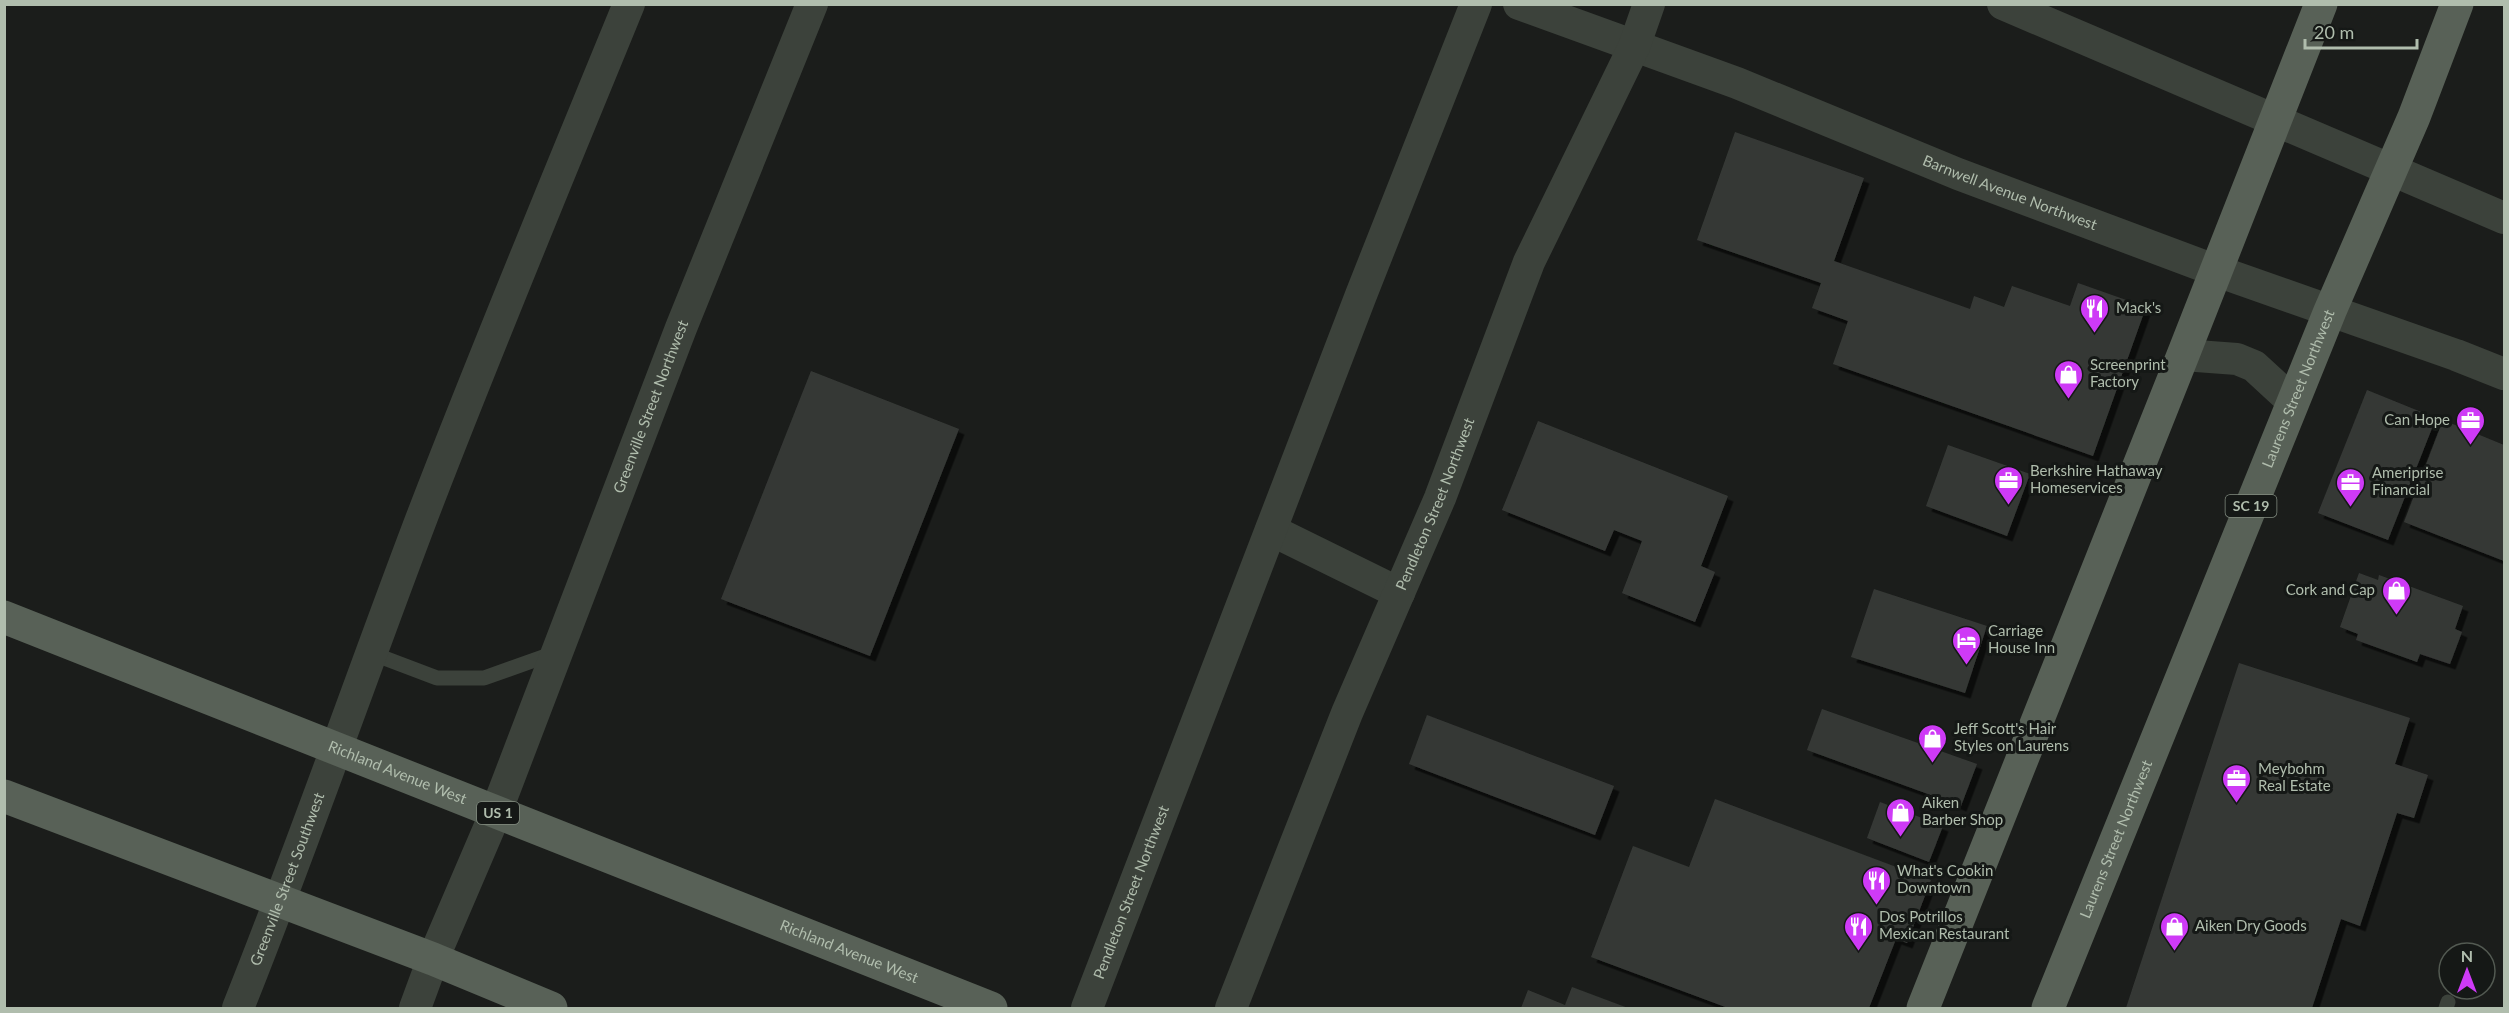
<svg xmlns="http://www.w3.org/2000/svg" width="2509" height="1013" font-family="Lato,sans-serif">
	<defs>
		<filter id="shadow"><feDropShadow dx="5.5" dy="5.5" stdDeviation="0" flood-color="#0009"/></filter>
	</defs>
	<rect width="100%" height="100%" fill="#1b1d1b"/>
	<g fill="#363936" filter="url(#shadow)">
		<polygon points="1735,132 1864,178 1834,261 1970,309 1974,296 2004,307 2012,286 2070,306 2078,283 2146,307 2093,456 1833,364 1848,321 1812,308 1821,283 1697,240"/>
		<polygon points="811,371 959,429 870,656 721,599"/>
		<polygon points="2367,390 2436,418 2388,540 2318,513"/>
		<polygon points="2443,420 2504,445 2504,561 2404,522"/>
		<polygon points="1538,421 1728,496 1701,566 1715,572 1695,622 1622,593 1642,541 1614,530 1605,551 1502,510"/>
		<polygon points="1948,445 2030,474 2007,536 1926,506"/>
		<polygon points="2359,573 2378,580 2379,575 2463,606 2455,629 2462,632 2450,664 2420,654 2417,662 2356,640 2358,634 2340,627"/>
		<polygon points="1874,589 1987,626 1965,693 1851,657"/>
		<polygon points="2239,663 2410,718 2395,764 2428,775 2414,818 2397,813 2360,926 2341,919 2312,1008 2126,1008"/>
		<polygon points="1822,709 1977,764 1961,806 1807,750"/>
		<polygon points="1427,715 1614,786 1595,835 1409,764"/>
		<polygon points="1715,799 1931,880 1907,943 1896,939 1869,1008 1728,1008 1591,957 1633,846 1689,867"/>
		<polygon points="1880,802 1943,826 1929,862 1867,838"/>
		<polygon points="1572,987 1628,1008 1521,1008 1528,990 1565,1005"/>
	</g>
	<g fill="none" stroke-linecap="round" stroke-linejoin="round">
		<g stroke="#3c423b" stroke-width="15">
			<polyline points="371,653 437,678 484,678 557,652"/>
			<polyline points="2446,1008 2448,1002"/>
		</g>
		<g stroke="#3c423b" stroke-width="32">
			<path id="s1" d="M1519 4 1737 83 1958 174 2217 271 2456 355 2504 374"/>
			<polyline points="2003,4 2504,218"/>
			<polyline points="2183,355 2237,359 2254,366 2293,402"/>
			<polyline points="1271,530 1399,593"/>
			<path id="s2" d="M238 1008C303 846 360 680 422 517 488 345 559 175 629 4"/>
			<path id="s3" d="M415 1008 433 959 496 812 681 328 812 4"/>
			<path id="s4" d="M1087 1008 1361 295 1476 4"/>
			<path id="s5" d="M1231 1008 1347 713 1440 498 1529 262 1634 47 1649 4"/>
		</g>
		<g stroke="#586157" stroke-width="33">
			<path id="s6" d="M4 617 991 1008"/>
			<polyline points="4,796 433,959 551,1008"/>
			<polyline points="1923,1008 2183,355 2321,4"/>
			<path id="s7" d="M2048 1008 2330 311 2414 117 2457 4"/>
		</g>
	</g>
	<defs>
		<symbol id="restaurant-pin" viewBox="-11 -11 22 30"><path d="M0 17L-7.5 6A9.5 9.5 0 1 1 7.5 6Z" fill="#ce3af6" stroke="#151816"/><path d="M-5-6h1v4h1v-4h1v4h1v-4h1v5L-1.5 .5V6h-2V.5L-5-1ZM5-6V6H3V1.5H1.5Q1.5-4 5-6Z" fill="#fff"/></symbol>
		<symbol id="shop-pin" viewBox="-11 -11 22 30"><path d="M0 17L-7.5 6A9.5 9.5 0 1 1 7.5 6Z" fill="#ce3af6" stroke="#151816"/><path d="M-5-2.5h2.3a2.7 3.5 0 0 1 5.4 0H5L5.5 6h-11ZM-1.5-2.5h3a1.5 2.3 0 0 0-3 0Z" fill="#fff"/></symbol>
		<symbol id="office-pin" viewBox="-11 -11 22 30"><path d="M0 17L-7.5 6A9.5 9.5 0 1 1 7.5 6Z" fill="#ce3af6" stroke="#151816"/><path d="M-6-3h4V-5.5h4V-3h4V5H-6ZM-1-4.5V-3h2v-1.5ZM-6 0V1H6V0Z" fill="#fff"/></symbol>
		<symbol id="hotel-pin" viewBox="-11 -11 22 30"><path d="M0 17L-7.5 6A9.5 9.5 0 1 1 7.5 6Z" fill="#ce3af6" stroke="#151816"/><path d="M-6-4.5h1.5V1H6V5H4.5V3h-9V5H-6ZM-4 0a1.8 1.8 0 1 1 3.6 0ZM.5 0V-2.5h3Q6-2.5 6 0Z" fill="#fff"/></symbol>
	</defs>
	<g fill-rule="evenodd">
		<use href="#restaurant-pin" x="2078" y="292" width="33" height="45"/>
		<use href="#shop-pin" x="2052" y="358" width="33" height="45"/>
		<use href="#office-pin" x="2454" y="404" width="33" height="45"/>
		<use href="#office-pin" x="1992" y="464" width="33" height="45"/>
		<use href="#office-pin" x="2334" y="466" width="33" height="45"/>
		<use href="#shop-pin" x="2380" y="574" width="33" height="45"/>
		<use href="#hotel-pin" x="1950" y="624" width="33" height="45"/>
		<use href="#shop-pin" x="1916" y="722" width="33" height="45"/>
		<use href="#office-pin" x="2220" y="762" width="33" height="45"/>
		<use href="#shop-pin" x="1884" y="796" width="33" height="45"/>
		<use href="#restaurant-pin" x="1860" y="864" width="33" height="45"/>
		<use href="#restaurant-pin" x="1842" y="910" width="33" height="45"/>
		<use href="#shop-pin" x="2158" y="910" width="33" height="45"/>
	</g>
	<g text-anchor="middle" stroke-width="6" stroke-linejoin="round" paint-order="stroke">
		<g fill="#151816" stroke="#828c80" stroke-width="1.5">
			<rect x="2225.5" y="495" width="51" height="22" rx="4.5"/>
			<rect x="477" y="802" width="42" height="22" rx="4.5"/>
		</g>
		<g font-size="14" font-weight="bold" fill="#b0bdad">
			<text x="2251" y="511">SC 19</text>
			<text x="498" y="818">US 1</text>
		</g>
		<g font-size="15" fill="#b0bdad" stroke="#151816">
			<text dy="5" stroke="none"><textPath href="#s1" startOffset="526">Barnwell Avenue Northwest</textPath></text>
			<text dy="5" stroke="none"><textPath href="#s7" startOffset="668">Laurens Street Northwest</textPath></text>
			<text dy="5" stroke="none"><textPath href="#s3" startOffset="646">Greenville Street Northwest</textPath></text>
			<text dy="5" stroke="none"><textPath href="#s5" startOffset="544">Pendleton Street Northwest</textPath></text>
			<text dy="5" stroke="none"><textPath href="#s6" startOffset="423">Richland Avenue West</textPath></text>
			<text dy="5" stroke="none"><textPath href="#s7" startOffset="182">Laurens Street Northwest</textPath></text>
			<text dy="5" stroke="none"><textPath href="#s2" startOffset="138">Greenville Street Southwest</textPath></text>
			<text dy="5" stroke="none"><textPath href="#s4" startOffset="124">Pendleton Street Northwest</textPath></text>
			<text dy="5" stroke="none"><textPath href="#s6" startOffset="909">Richland Avenue West</textPath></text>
		</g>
		<g font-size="15" fill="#b0bdad" stroke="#151816" text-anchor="start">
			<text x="2116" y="313">Mack's</text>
			<text x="2090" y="370">Screenprint<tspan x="2090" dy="17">Factory</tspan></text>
			<text x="2450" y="425" text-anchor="end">Can Hope</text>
			<text x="2030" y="476">Berkshire Hathaway<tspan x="2030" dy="17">Homeservices</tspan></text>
			<text x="2372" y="478">Ameriprise<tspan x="2372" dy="17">Financial</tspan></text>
			<text x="2375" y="595" text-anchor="end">Cork and Cap</text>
			<text x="1988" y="636">Carriage<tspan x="1988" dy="17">House Inn</tspan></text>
			<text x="1954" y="734">Jeff Scott's Hair<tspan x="1954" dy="17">Styles on Laurens</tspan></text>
			<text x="2258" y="774">Meybohm<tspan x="2258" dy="17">Real Estate</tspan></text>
			<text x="1922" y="808">Aiken<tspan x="1922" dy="17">Barber Shop</tspan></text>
			<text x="1897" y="876">What's Cookin<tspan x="1897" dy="17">Downtown</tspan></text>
			<text x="1879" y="922">Dos Potrillos<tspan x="1879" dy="17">Mexican Restaurant</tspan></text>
			<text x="2195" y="931">Aiken Dry Goods</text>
		</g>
	</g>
	<rect width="2509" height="1013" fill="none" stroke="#b0bdad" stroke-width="12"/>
	<g transform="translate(2467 971)"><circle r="28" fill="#151816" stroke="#535a52" stroke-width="1.5"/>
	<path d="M0-4.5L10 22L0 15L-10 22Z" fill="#ce3af6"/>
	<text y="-9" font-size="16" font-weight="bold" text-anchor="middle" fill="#b0bdad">N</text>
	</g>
	<path d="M2305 39v9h112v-9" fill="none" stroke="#b0bdad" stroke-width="3"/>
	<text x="2314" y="39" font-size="18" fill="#b0bdad" stroke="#151816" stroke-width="4.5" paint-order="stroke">20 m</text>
</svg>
